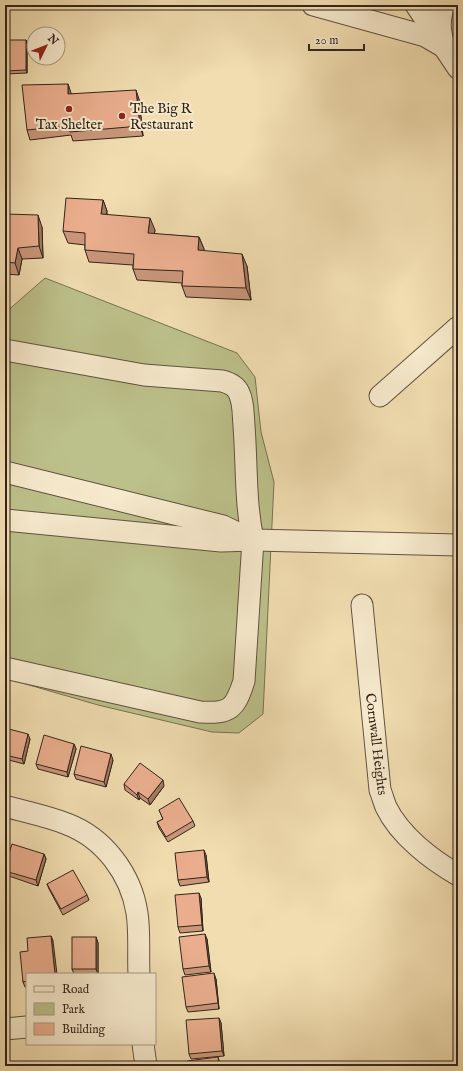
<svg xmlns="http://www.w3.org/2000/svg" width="463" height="1071" font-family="'IM FELL English',serif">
	<rect width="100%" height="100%" fill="#f1ddb0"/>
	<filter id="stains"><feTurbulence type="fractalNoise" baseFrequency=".005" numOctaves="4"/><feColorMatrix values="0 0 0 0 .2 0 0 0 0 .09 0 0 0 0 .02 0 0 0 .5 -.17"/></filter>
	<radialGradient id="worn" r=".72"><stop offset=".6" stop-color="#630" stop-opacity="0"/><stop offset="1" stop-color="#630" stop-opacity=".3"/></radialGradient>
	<polygon fill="#bcc08a" stroke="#787252" points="45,278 237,353 255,377 261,432 274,482 263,714 239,733 212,732 98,705 5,678 5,313"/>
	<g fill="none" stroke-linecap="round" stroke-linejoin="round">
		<defs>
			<g id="minor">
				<polyline points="313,5 425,36 444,47"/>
				<polyline points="416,5 458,68"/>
				<path d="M444 45C439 29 439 20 444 5"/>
				<path d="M5 350 144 375 222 381C230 383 236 386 239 393 244 403 243 416 244 426 247 465 245 502 253 540L244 681C235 709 230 714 200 712L5 668"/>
				<polyline points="380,396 458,327"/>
				<polyline points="5,472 223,526 248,538"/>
				<polyline points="5,520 221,541 253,540 458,545"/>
				<path d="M362 605 380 790C382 795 384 802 386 807 400 836 432 860 458 875"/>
				<path d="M5 806C25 812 47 816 67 824 104 838 131 874 137 913 140 932 138 955 139 974"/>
				<polyline points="5,1029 27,1027"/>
				<polyline points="143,1044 146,1066"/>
			</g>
		</defs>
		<use href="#minor" stroke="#625240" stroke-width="23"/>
		<use href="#minor" stroke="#f6e9cc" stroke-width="21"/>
	</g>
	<g fill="#c9967a" stroke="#33241a">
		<polygon points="5,40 27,43 27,73 5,74"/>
		<polygon points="68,84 71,94 139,99 143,136 73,141 71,135 30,140 27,130"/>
		<polygon points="103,200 107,211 107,215 155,230 154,234 199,237 204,249 204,251 247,266 251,300 186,297 182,286 182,283 137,280 133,269 133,265 89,262 85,250 85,245 68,243 63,231"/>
		<polygon points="5,214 42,227 43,258 22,259 19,275 5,274"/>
		<polygon points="5,728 30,739 24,764 5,759"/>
		<polygon points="74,744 76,749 68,777 38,769 36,764"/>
		<polygon points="113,760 106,787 76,779 74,774"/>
		<polygon points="124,784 164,786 150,805 140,798 139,800 125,790"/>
		<polygon points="159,810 193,821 195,826 168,842 159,828 157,822 163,819"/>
		<polygon points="44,854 46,859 38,886 6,875 5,873 5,866"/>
		<polygon points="206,855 209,882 180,886 178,880"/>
		<polygon points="47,884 87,895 89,900 63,915 49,889"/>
		<polygon points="201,898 203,931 180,933 178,927"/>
		<polygon points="51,936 53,941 27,974 27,987 25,987 23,982 28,951"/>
		<polygon points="96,937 98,943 98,974 74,974 72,969"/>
		<polygon points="207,939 211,972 185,975 183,969"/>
		<polygon points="5,960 8,989 5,989"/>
		<polygon points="216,979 219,1009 188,1012 186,1007"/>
		<polygon points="219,1018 221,1023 224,1056 191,1059 189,1054"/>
	</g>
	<g fill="#a47a63" stroke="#33241a">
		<polygon points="26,40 27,43 27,73 26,70"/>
		<polygon points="68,84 71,93 72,104 68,94"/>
		<polygon points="136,90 139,99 143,136 140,126"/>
		<polygon points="103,200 107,211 105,226 101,214"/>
		<polygon points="38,215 42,227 43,258 39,246"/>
		<polygon points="150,218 155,230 153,245 148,233"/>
		<polygon points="199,237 204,249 202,262 198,250"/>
		<polygon points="18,248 22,259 19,275 15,263"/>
		<polygon points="242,254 247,266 251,300 246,288"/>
		<polygon points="28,734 30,739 24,764 22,759"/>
		<polygon points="74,744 76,749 68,777 67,772"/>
		<polygon points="111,754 113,760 106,787 104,782"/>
		<polygon points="163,780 164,786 150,805 148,799"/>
		<polygon points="138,792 140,798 139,800 137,795"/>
		<polygon points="204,850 206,855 209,882 207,877"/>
		<polygon points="44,854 46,859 38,886 36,880"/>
		<polygon points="199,893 201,898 203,931 202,925"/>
		<polygon points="205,934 207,939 211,972 209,966"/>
		<polygon points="51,936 53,941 57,974 55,974"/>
		<polygon points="96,937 98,943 98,974 96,969"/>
		<polygon points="5,960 8,989 6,983 5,974"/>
		<polygon points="214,973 216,979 219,1009 218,1003"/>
		<polygon points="219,1018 221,1023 224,1056 222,1051"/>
		<polygon points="218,1057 221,1066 219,1066"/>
	</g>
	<g fill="#eaae8e" stroke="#33241a">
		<polygon points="5,40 26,40 26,70 5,71"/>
		<polygon points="68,84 68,94 136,90 140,126 70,132 68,126 27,130 22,85"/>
		<polygon points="66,198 103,200 101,214 150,218 148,233 199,237 198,250 242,254 246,288 182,286 183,271 133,269 134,254 85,250 85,233 63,231"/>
		<polygon points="5,214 38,215 39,246 18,248 15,263 5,262"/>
		<polygon points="5,728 28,734 22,759 5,755"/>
		<polygon points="44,735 74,744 67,772 36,764"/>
		<polygon points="81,746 111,754 104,782 74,774"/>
		<polygon points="140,763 163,780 148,799 138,792 137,795 124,784"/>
		<polygon points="179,798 193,821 166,837 157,822 163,819 159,810"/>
		<polygon points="12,844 44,854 36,880 5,871 5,866"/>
		<polygon points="204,850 207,877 178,880 175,853"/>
		<polygon points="73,870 87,895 61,909 47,884"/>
		<polygon points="199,893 202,925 178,927 175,895"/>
		<polygon points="205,934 209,966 183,969 179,937"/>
		<polygon points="51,936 55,974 27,974 27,981 23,982 20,952 28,951 27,938"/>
		<rect x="72" y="937" width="24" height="32"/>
		<polygon points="214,973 218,1003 186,1007 182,977"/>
		<polygon points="5,974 6,983 5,984"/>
		<polygon points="219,1018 222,1051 189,1054 186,1020"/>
		<polygon points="218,1057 219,1066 188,1066 187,1061"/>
	</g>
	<g fill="#8f2418" stroke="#f6e9cc" stroke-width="1.5">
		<circle cx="69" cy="109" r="4"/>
		<circle cx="122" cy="116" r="4"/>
	</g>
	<g text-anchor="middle" stroke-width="4" stroke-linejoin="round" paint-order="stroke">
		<g font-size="14" fill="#33241a" stroke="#f6e9cc" text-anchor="start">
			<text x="130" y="113">The Big R<tspan x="130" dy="16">Restaurant</tspan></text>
			<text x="69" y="129" text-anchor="middle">Tax Shelter</text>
		</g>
		<g font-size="14" fill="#33241a" stroke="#f6e9cc">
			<text transform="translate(377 744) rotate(83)" y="5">Cornwall Heights</text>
		</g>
	</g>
	<rect width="463" height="1071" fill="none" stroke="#f1ddb0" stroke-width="20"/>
	<rect x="6" y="6" width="451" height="1059" fill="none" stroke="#33241a" stroke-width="2"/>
	<rect x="10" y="10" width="443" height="1051" fill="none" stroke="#33241a"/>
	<rect x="26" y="973" width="130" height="72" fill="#f6e9cc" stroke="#a89a85"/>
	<rect x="34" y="986" width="20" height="6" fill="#f6e9cc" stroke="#a89a85"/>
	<text x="62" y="993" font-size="12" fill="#33241a">Road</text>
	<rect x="34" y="1003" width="20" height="12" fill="#bcc08a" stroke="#a89a85"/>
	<text x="62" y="1013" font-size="12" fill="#33241a">Park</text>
	<rect x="34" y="1023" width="20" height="12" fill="#eaae8e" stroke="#a89a85"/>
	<text x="62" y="1033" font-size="12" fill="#33241a">Building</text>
	<g transform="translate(46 46) rotate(47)"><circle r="19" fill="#f6e9cc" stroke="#a89a85"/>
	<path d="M0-3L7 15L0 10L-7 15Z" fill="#8f2418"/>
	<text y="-6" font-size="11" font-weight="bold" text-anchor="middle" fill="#33241a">N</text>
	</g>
	<path d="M309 44v6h55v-6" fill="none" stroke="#33241a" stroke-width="2"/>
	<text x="315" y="44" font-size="12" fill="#33241a" stroke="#f6e9cc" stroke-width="3" paint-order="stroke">20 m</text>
	<rect width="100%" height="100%" filter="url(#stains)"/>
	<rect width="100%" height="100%" fill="url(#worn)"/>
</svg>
